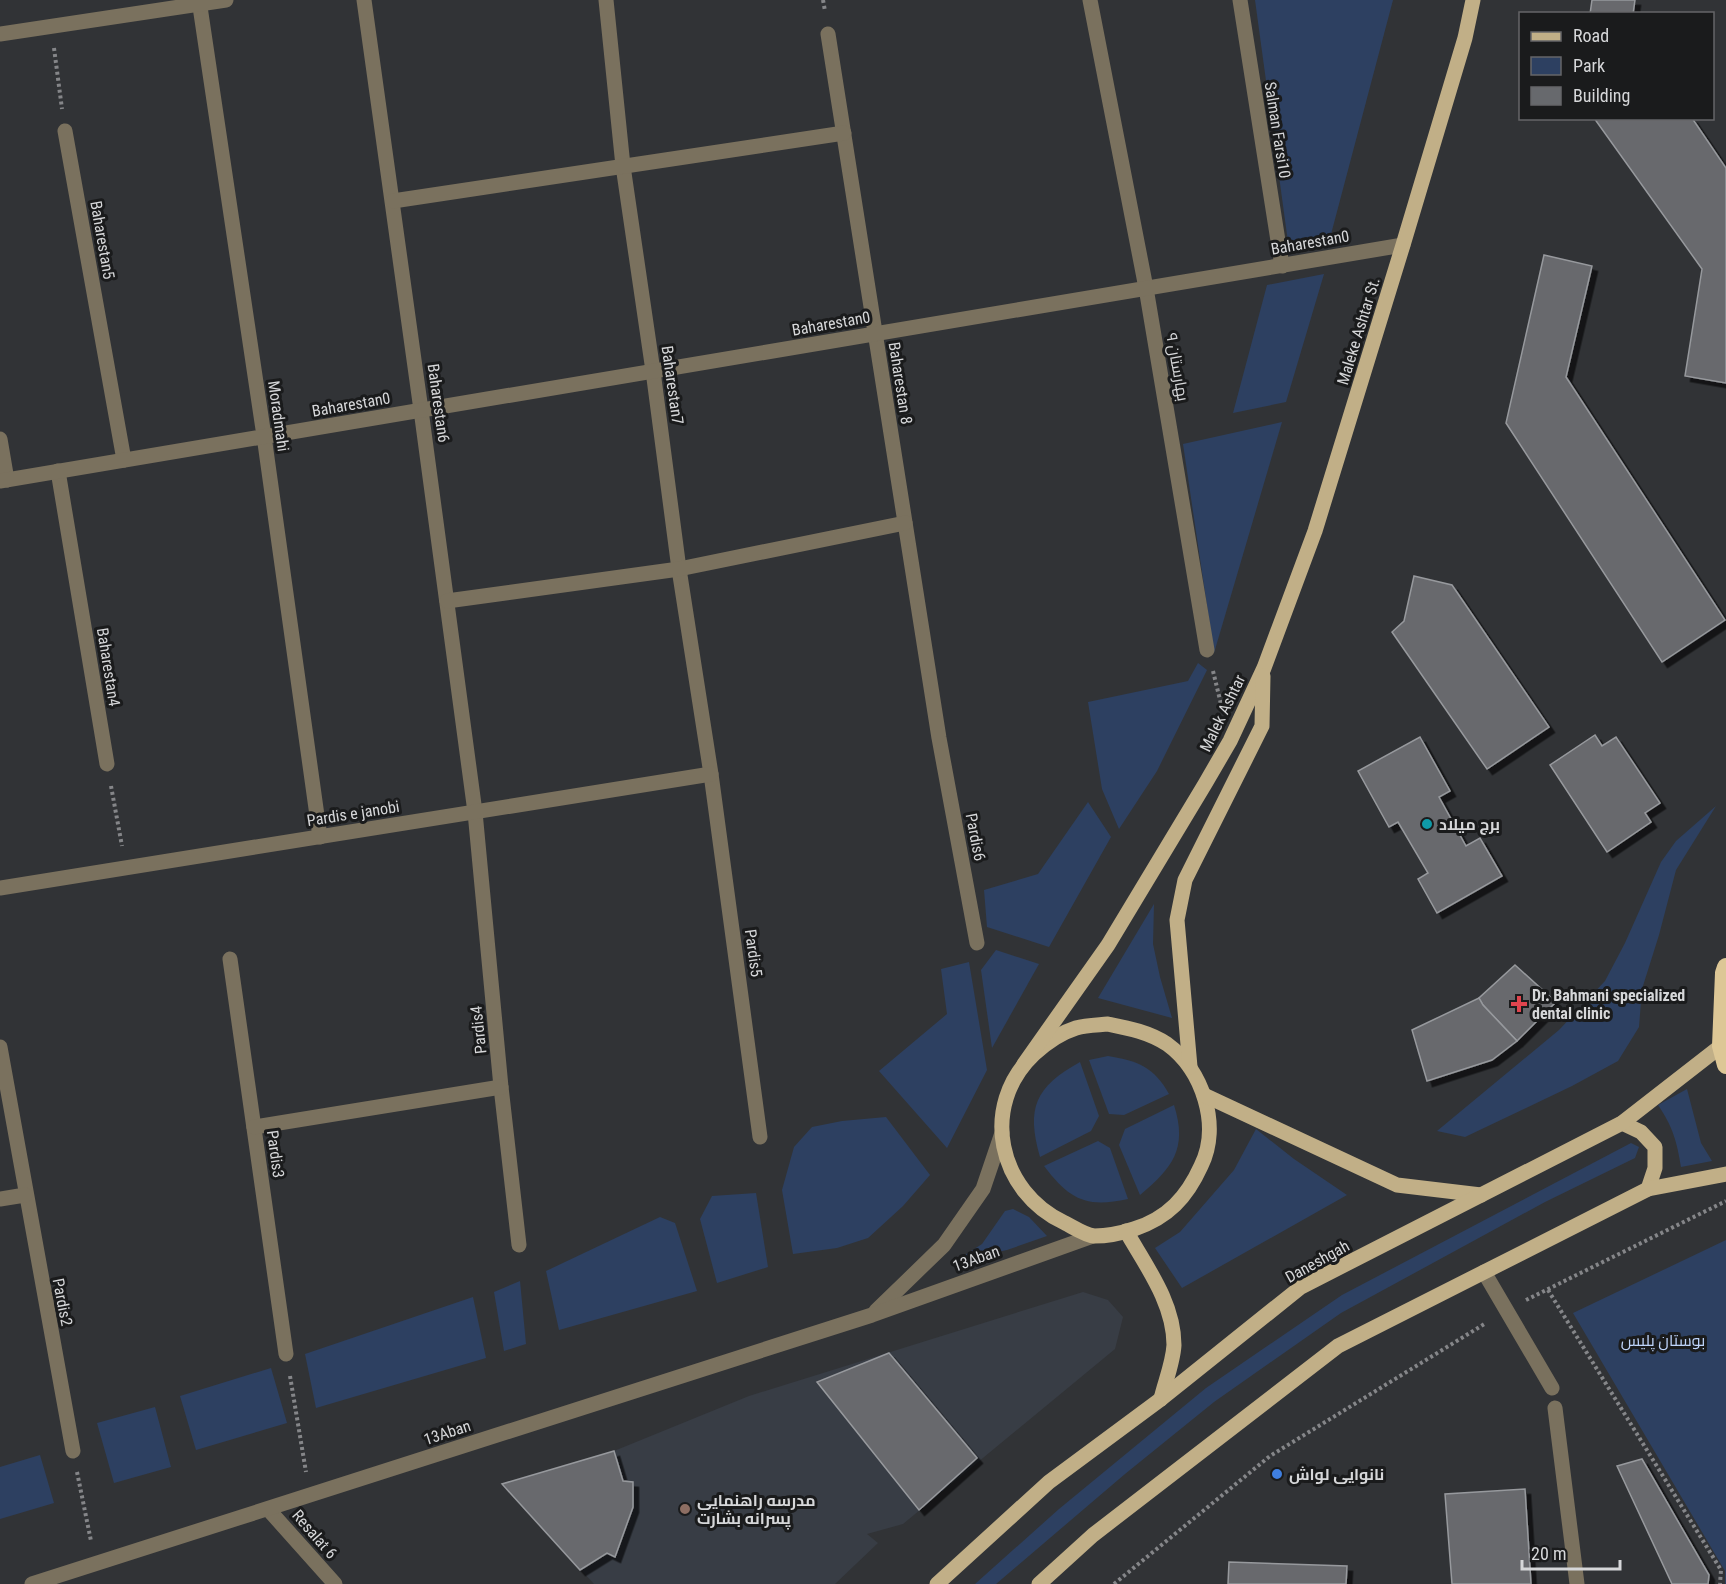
<svg xmlns="http://www.w3.org/2000/svg" width="1726" height="1584" font-family="'Roboto Condensed',Cairo,sans-serif">
	<defs>
		<filter id="shadow"><feDropShadow dx="5.5" dy="5.5" stdDeviation="0" flood-color="#0009"/></filter>
	</defs>
	<rect width="100%" height="100%" fill="#313336"/>
	<path fill="#383d45" fill-rule="evenodd" d="M1083 1292 1108 1300 1123 1317 1115 1349 903 1524 867 1534 878 1543 835 1584H594L502 1484 614 1451 749 1396ZM889 1353 977 1457 919 1510 818 1382Z"/>
	<g fill="#2d4061">
		<polygon points="1255,0 1393,0 1330,238 1288,242"/>
		<polygon points="1324,274 1286,402 1233,413 1267,285"/>
		<polygon points="1282,422 1214,653 1183,444"/>
		<polygon points="1198,663 1207,670 1157,771 1119,829 1102,789 1088,702 1188,681"/>
		<polygon points="1088,802 1111,837 1049,947 987,927 984,890 1038,874"/>
		<polygon points="1716,806 1676,870 1659,935 1642,989 1639,1027 1618,1061 1572,1086 1465,1137 1437,1131 1559,1030 1605,981 1625,943 1661,862 1676,841"/>
		<polygon points="1154,904 1153,944 1160,977 1172,1018 1098,998"/>
		<polygon points="996,950 1039,964 992,1048 981,970"/>
		<polygon points="969,962 987,1070 947,1148 879,1071 947,1014 941,969"/>
		<path d="M1108 1056C1138 1061 1154 1067 1169 1094L1124 1115 1109 1114 1089 1060Z"/>
		<path d="M1080 1062 1099 1116 1091 1131 1040 1157C1026 1108 1035 1087 1080 1062Z"/>
		<path d="M1687 1089 1701 1143 1712 1161 1681 1167C1677 1142 1673 1127 1658 1105Z"/>
		<path d="M1174 1105C1188 1149 1172 1168 1140 1195L1119 1145 1125 1129Z"/>
		<polygon points="886,1117 930,1175 903,1206 868,1238 837,1248 793,1254 782,1190 794,1147 812,1127 842,1121"/>
		<polygon points="1256,1129 1294,1159 1347,1195 1182,1288 1155,1248 1180,1232 1234,1170"/>
		<path d="M1098 1141 1110 1148 1128 1199C1086 1208 1070 1200 1044 1166Z"/>
		<polygon points="1631,1143 1639,1147 1635,1158 1545,1202 1341,1313 1214,1402 1125,1474 996,1584 975,1584 1059,1509 1206,1388 1342,1295"/>
		<polygon points="756,1193 768,1267 717,1283 700,1219 712,1196"/>
		<polygon points="1013,1209 1029,1217 1047,1236 1007,1250 954,1262 982,1244 1005,1211"/>
		<polygon points="660,1217 675,1223 697,1291 559,1330 546,1271"/>
		<polygon points="1726,1240 1726,1584 1725,1584 1725,1571 1573,1313"/>
		<polygon points="520,1281 526,1344 504,1351 494,1292"/>
		<polygon points="473,1297 486,1358 316,1408 305,1354"/>
		<polygon points="271,1368 287,1423 196,1450 180,1396"/>
		<polygon points="155,1407 171,1467 114,1483 97,1423"/>
		<polygon points="40,1455 54,1503 0,1519 0,1467"/>
	</g>
	<g fill="#67696d" stroke="#97999d" stroke-width="1.5" filter="url(#shadow)">
		<polygon points="1592,0 1635,0 1633,14 1590,14"/>
		<polygon points="1594,118 1692,118 1726,168 1726,383 1685,376 1702,269"/>
		<polygon points="1544,255 1592,266 1566,377 1725,620 1662,662 1506,423"/>
		<polygon points="1414,576 1452,585 1549,727 1487,769 1392,632 1404,621"/>
		<polygon points="1595,735 1602,746 1616,737 1660,803 1645,813 1651,822 1607,852 1550,765"/>
		<polygon points="1420,737 1450,791 1439,797 1466,846 1480,838 1502,876 1437,913 1418,879 1428,873 1398,822 1389,827 1358,771"/>
		<polygon points="1515,965 1556,1002 1517,1041 1483,1005 1479,998"/>
		<polygon points="1479,998 1483,1005 1517,1041 1492,1060 1427,1081 1412,1030"/>
		<polygon points="889,1353 977,1458 919,1510 817,1382"/>
		<polygon points="614,1451 623,1481 633,1482 633,1507 615,1557 607,1553 580,1570 502,1484"/>
		<polygon points="1642,1459 1709,1575 1708,1584 1672,1584 1617,1466"/>
		<polygon points="1525,1489 1531,1584 1452,1584 1445,1494"/>
		<polygon points="1229,1562 1347,1566 1346,1584 1228,1584"/>
	</g>
	<g fill="none" stroke-linecap="round" stroke-linejoin="round">
		<g stroke="#858689" stroke-width="4" stroke-dasharray="3 3" stroke-linecap="butt">
			<polyline points="823,0 825,11"/>
			<polyline points="54,48 62,109"/>
			<polyline points="1213,671 1221,704"/>
			<polyline points="111,786 122,846"/>
			<polyline points="1548,1290 1721,1570 1720,1584"/>
			<polyline points="1526,1300 1726,1201"/>
			<polyline points="290,1376 306,1472"/>
			<polyline points="77,1472 91,1541"/>
			<polyline points="1114,1584 1270,1456 1486,1323"/>
		</g>
		<g stroke="#7a715e" stroke-width="15">
			<polyline points="199,0 264,436 320,837"/>
			<polyline points="364,0 421,410 475,812 501,1087 519,1245"/>
			<polyline points="606,0 623,166 653,371 679,569 711,774 760,1137"/>
			<polyline points="1090,0 1146,288 1207,650"/>
			<polyline points="1240,0 1282,266"/>
			<polyline points="0,34 226,0"/>
			<polyline points="828,34 939,738 977,943"/>
			<polyline points="65,131 124,460"/>
			<polyline points="393,201 844,133"/>
			<polyline points="0,439 7,480"/>
			<polyline points="58,471 107,764"/>
			<polyline points="0,481 1403,245"/>
			<polyline points="447,601 679,569 905,523"/>
			<polyline points="0,888 711,774"/>
			<polyline points="230,959 286,1354"/>
			<polyline points="0,1047 73,1451"/>
			<polyline points="254,1127 501,1087"/>
			<polyline points="0,1199 25,1195"/>
			<polyline points="1484,1272 1552,1388"/>
			<polyline points="876,1311 944,1245 983,1189 1002,1133"/>
			<polyline points="1555,1408 1577,1584"/>
			<polyline points="268,1509 335,1584"/>
			<polyline points="32,1584 872,1315 1093,1236"/>
		</g>
		<g stroke="#c1af87" stroke-width="15">
			<path d="M1108 1024C1128 1028 1149 1032 1167 1044 1203 1070 1221 1126 1201 1166 1187 1197 1168 1218 1134 1229 1122 1233 1106 1236 1094 1236 1085 1235 1073 1227 1065 1223 998 1192 979 1106 1034 1054 1046 1043 1060 1033 1076 1028 1086 1025 1098 1025 1108 1024Z"/>
			<polyline points="1024,1064 1108,945 1205,784 1230,741 1264,668 1315,531 1403,245 1465,38 1473,0"/>
			<polyline points="1190,1067 1177,920 1185,880 1262,726 1263,676"/>
			<polyline points="1204,1095 1397,1185 1481,1195"/>
			<polyline points="1622,1123 1641,1132 1655,1147 1655,1168 1648,1189"/>
			<path d="M1126 1231C1146 1266 1174 1303 1174 1345 1173 1363 1165 1382 1161 1399"/>
			<polyline points="937,1584 1049,1482 1161,1399 1301,1287 1622,1123 1721,1046"/>
			<polyline points="1039,1584 1093,1535 1338,1346 1648,1189 1726,1174"/>
		</g>
		<polyline stroke="#ddc796" stroke-width="18" points="1726,967 1724,973 1721,1046 1726,1065"/>
	</g>
	<circle fill="#0f9aa8" stroke="#1a1b1c" stroke-width="2" cx="1427" cy="824" r="6"/>
	<path fill="#e0444e" stroke="#1a1b1c" stroke-width="2" d="M1516 995h6v6h6v6h-6v6h-6v-6h-6v-6h6z"/>
	<circle fill="#3f7fe0" stroke="#1a1b1c" stroke-width="2" cx="1277" cy="1474" r="6"/>
	<circle fill="#8d6e63" stroke="#1a1b1c" stroke-width="2" cx="685" cy="1509" r="6"/>
	<g text-anchor="middle" stroke-width="6" stroke-linejoin="round" paint-order="stroke">
		<g font-size="16" fill="#d6d7d9" stroke="#1a1b1c">
			<text transform="translate(1278 130) rotate(81)" y="6">Salman Farsi10</text>
			<text transform="translate(103 240) rotate(80)" y="6">Baharestan5</text>
			<text transform="translate(1310 242) rotate(-10)" y="6">Baharestan0</text>
			<text transform="translate(831 323) rotate(-10)" y="6">Baharestan0</text>
			<text transform="translate(1358 331) rotate(-73)" y="6">Maleke Ashtar St.</text>
			<text transform="translate(1178 367) rotate(80)" y="6">بهارستان ۹</text>
			<text transform="translate(901 383) rotate(81)" y="6">Baharestan 8</text>
			<text transform="translate(673 385) rotate(82)" y="6">Baharestan7</text>
			<text transform="translate(439 403) rotate(82)" y="6">Baharestan6</text>
			<text transform="translate(351 404) rotate(-10)" y="6">Baharestan0</text>
			<text transform="translate(279 416) rotate(82)" y="6">Moradmahi</text>
			<text transform="translate(109 667) rotate(81)" y="6">Baharestan4</text>
			<text transform="translate(1222 713) rotate(-64)" y="6">Malek Ashtar</text>
			<text transform="translate(353 813) rotate(-9)" y="6">Pardis e janobi</text>
			<text transform="translate(976 837) rotate(79)" y="6">Pardis6</text>
			<text transform="translate(754 953) rotate(82)" y="6">Pardis5</text>
			<text transform="translate(478 1030) rotate(-96)" y="6">Pardis4</text>
			<text transform="translate(276 1154) rotate(82)" y="6">Pardis3</text>
			<text transform="translate(976 1258) rotate(-20)" y="6">13Aban</text>
			<text transform="translate(1317 1261) rotate(-29)" y="6">Daneshgah</text>
			<text transform="translate(63 1302) rotate(79)" y="6">Pardis2</text>
			<text transform="translate(447 1432) rotate(-18)" y="6">13Aban</text>
			<text transform="translate(315 1534) rotate(49)" y="6">Resalat 6</text>
		</g>
		<g font-size="16" font-weight="bold" fill="#d6d7d9" stroke="#1a1b1c" text-anchor="start">
			<text x="1439" y="830">برج میلاد</text>
			<text x="1532" y="1001">Dr. Bahmani specialized<tspan x="1532" dy="18">dental clinic</tspan></text>
			<text x="1289" y="1480">نانوایی لواش</text>
			<text x="697" y="1506">مدرسه راهنمایی<tspan x="697" dy="18">پسرانه بشارت</tspan></text>
		</g>
		<g font-size="16" fill="#bfd5fb" stroke="#1a1b1c">
			<text x="1663" y="1346">بوستان پلیس</text>
		</g>
	</g>
	<rect x="1519" y="12" width="195" height="108" fill="#1a1b1c" stroke="#656668" stroke-width="1.5"/>
	<rect x="1531" y="32" width="30" height="9" fill="#c1af87" stroke="#656668" stroke-width="1.5"/>
	<text x="1573" y="42" font-size="18" fill="#d6d7d9">Road</text>
	<rect x="1531" y="57" width="30" height="18" fill="#2d4061" stroke="#656668" stroke-width="1.5"/>
	<text x="1573" y="72" font-size="18" fill="#d6d7d9">Park</text>
	<rect x="1531" y="87" width="30" height="18" fill="#67696d" stroke="#656668" stroke-width="1.5"/>
	<text x="1573" y="102" font-size="18" fill="#d6d7d9">Building</text>
	<path d="M1522 1560v9h98v-9" fill="none" stroke="#d6d7d9" stroke-width="3"/>
	<text x="1531" y="1560" font-size="18" fill="#d6d7d9" stroke="#1a1b1c" stroke-width="4.5" paint-order="stroke">20 m</text>
</svg>
